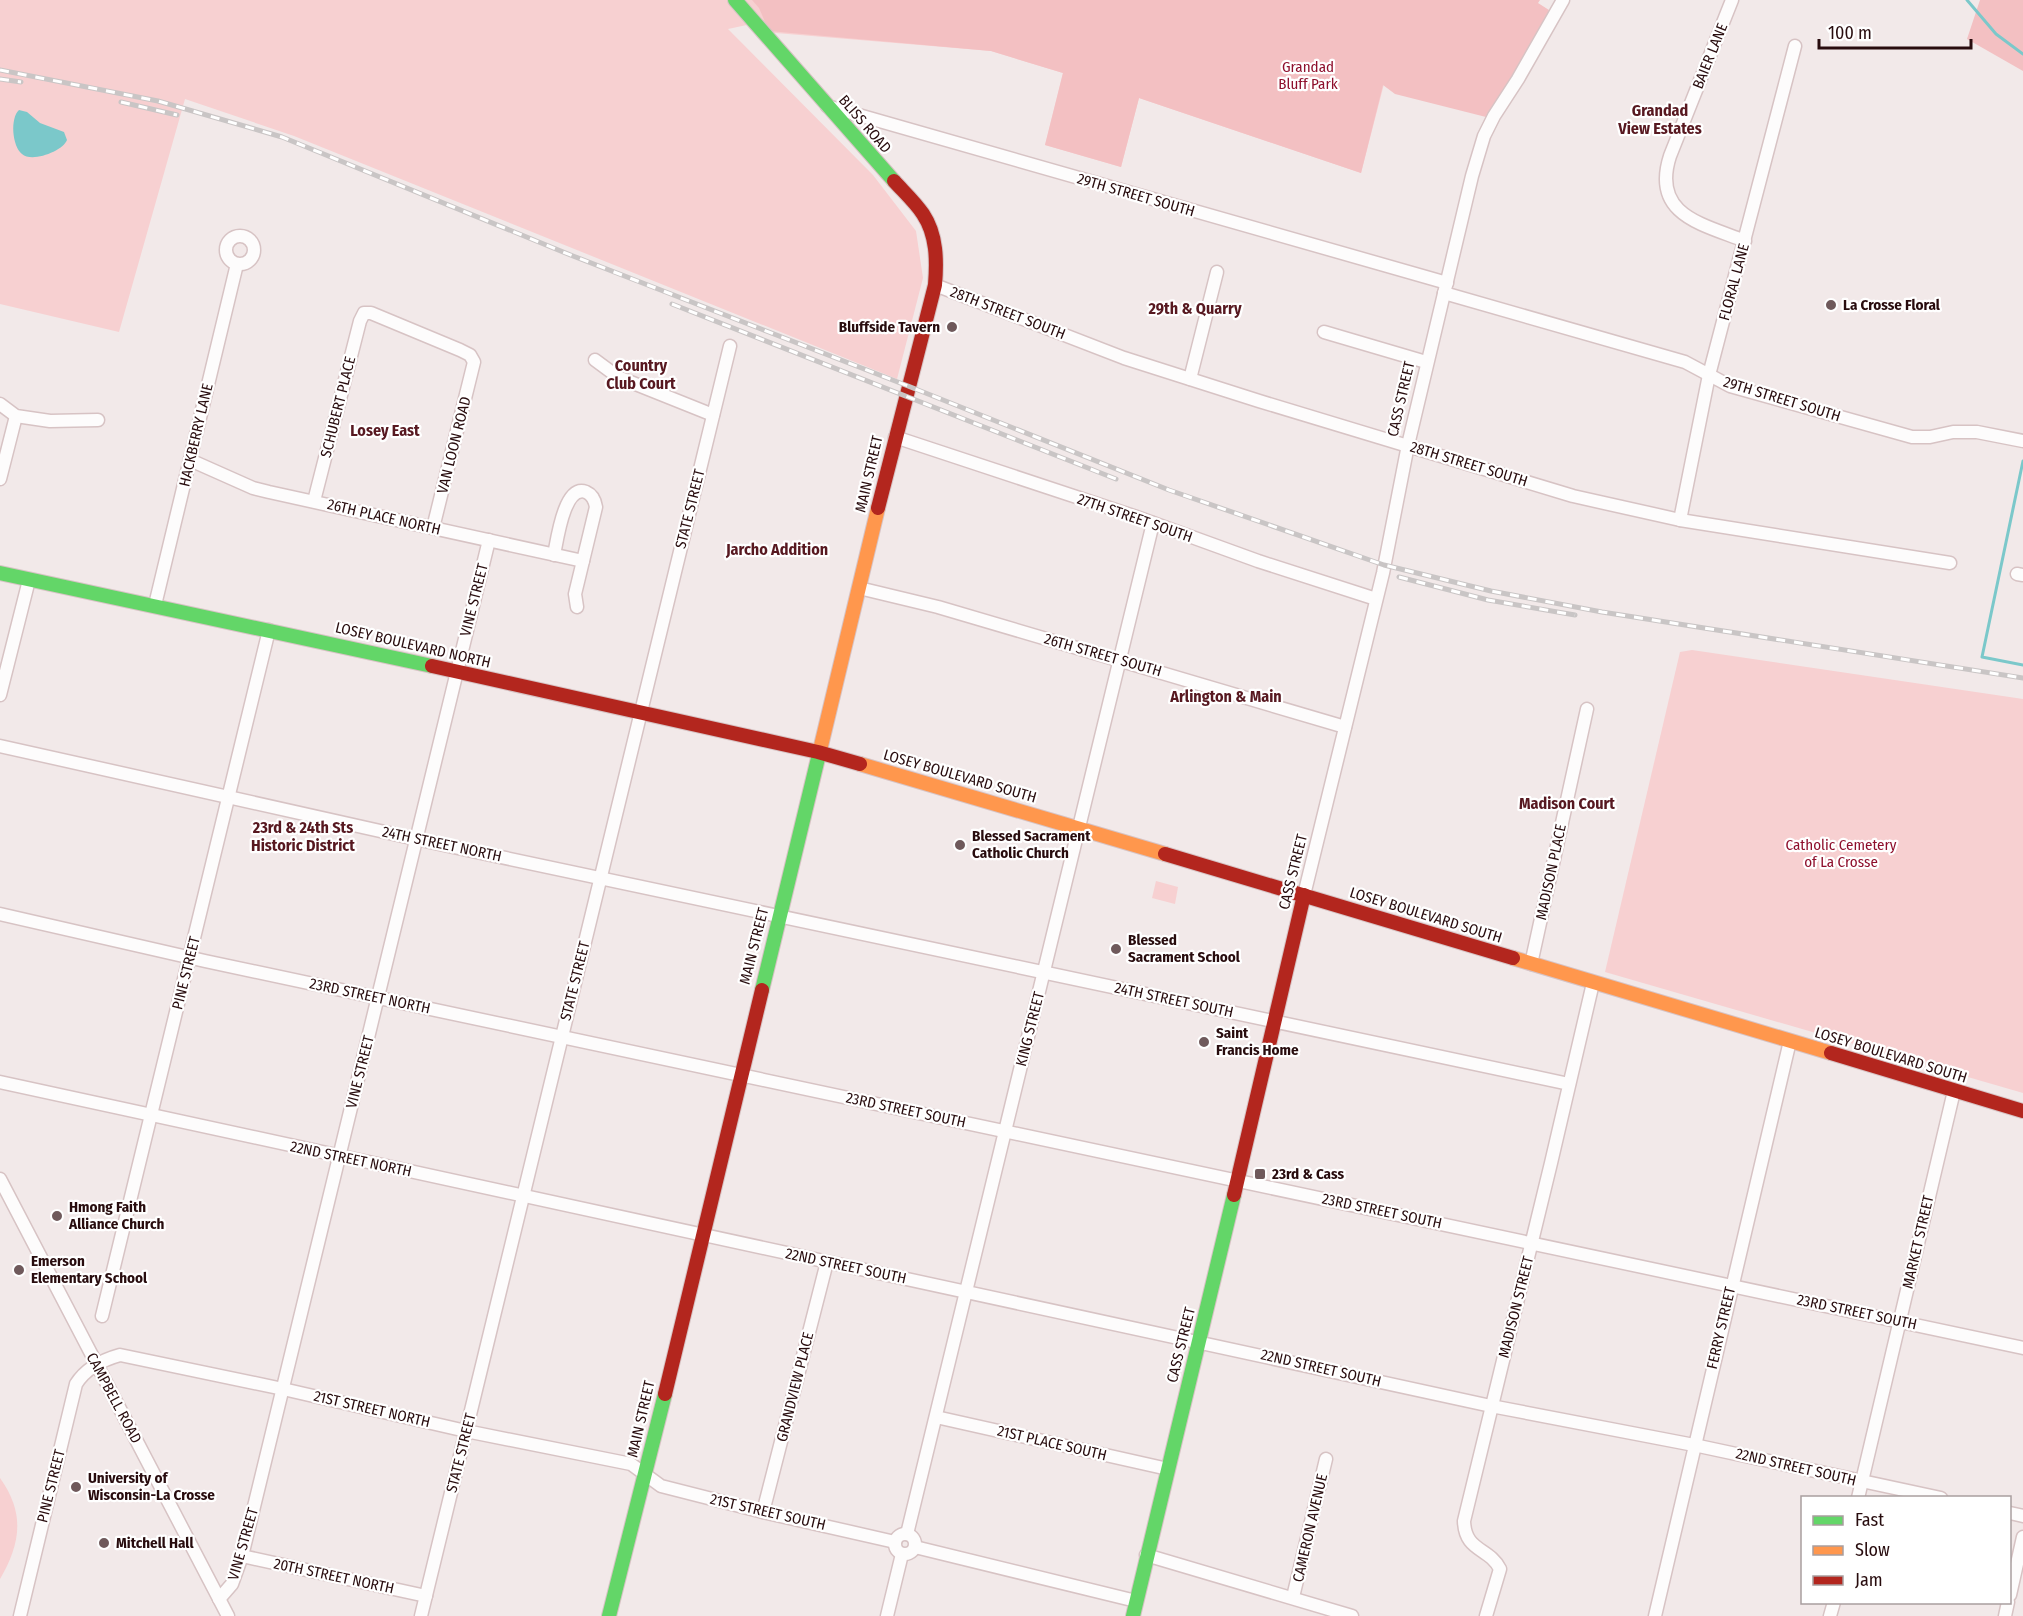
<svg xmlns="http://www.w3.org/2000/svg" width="2023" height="1616" font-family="'Fira Sans Condensed',sans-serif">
	<rect width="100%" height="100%" fill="#f2e9e9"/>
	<g fill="#f7d0d1">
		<polygon points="0,0 1522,0 1494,116 1384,84 1361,173 1139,98 1121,167 1045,145 1063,73 991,51 764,32 756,23 728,29 873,175 916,231 923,278 897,379 294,136 185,99 119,332 0,304"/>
		<polygon points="1692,650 2023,699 2023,1093 1605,972 1680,652"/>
		<polygon points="1156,881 1178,887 1175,904 1152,898"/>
		<path d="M0 1478C25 1513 21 1543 0 1579Z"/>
	</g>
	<g fill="#f3c0c2">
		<polygon points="752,0 1540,0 1538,3 1549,10 1541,34 1486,117 1395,94 1383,85 1361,173 1139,98 1121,167 1045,145 1063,73 991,51 769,31 759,8"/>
		<polygon points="1980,0 2023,0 2023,71 1967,39"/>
	</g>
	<path fill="#7bc8ca" d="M19 110 27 112 40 123 64 132 67 140C63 151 32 163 22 154 12 146 10 118 19 110Z"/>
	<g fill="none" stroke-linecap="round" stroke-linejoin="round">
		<g stroke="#7bc8ca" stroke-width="3">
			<polyline points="1967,0 1996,34 2023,54"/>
			<polyline points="2023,461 1982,657 2023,665"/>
		</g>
		<defs>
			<g id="street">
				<path d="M1732 0 1670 156C1651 215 1702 224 1745 241"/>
				<polyline points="827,106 1447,283"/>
				<circle cx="240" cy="250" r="14"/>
				<polyline points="935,285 1124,358 1259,401 1573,496 1680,520 1950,563"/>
				<polyline points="1444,293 1685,362 1730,386 1912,437 1930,437 1953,432 1977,432 2023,441"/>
				<polyline points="1324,332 1426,362"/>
				<polyline points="595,360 618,377 713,415"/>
				<polyline points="1190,379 1217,272"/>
				<polyline points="0,404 16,416 50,421 98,420"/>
				<polyline points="895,437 1134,516 1258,561 1376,599"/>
				<polyline points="190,460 253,488 269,492 583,561"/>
				<polyline points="0,479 16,416"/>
				<polyline points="314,501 360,321 364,313 371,313 460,350 470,355 474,362 433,528"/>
				<polyline points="1680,520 1709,375 1795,46"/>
				<path d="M554 555C557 541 564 484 586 492 593 495 595 501 596 507L575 594 577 607"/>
				<polyline points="2017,574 2023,575"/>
				<polyline points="859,588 938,607 1345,727"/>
				<polyline points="155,605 237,264"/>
				<polyline points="0,695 29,580"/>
				<polyline points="0,746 416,839 1569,1084"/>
				<polyline points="1304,895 1383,573 1408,445 1472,176 1484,136 1494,116 1518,79 1563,0"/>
				<polyline points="0,914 205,961 2023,1348"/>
				<polyline points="1531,964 1587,709"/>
				<polyline points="0,1082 1491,1406 1694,1445 1941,1498"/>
				<polyline points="0,1179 228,1616"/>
				<polyline points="102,1316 269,630"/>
				<polyline points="936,1417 1168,1469"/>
				<polyline points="1858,1498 1954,1091"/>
				<polyline points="763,1512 827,1262"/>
				<polyline points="2010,1513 2023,1516"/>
				<circle cx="905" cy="1544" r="10"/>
				<polyline points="907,1534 1153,523"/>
				<polyline points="915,1547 1136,1601"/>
				<polyline points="1146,1555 1352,1616"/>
				<polyline points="242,1556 426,1596"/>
				<polyline points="2010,1595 2023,1537"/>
				<polyline points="1293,1597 1326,1459"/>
				<polyline points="219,1599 232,1584 242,1556 489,540"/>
				<path d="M20 1616 76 1384C86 1368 102 1360 120 1355L283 1389 466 1431 631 1464 661 1486 763 1512 895 1542"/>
				<polyline points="421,1616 730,346"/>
				<polyline points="887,1616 902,1554"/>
				<path d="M1486 1616 1500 1569C1489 1547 1465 1552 1464 1521L1551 1163 1593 983"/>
				<polyline points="1655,1616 1790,1041"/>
				<polyline points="1830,1616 1834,1602"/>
				<polyline points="2005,1616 2008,1602"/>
			</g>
			<g id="fast">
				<polyline points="735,0 894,181"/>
				<polyline points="0,573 432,666"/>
				<polyline points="762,990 820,750"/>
				<polyline points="609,1616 665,1394"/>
				<polyline points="1133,1616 1234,1195"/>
			</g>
			<g id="slow">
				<polyline points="820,750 878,508"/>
				<polyline points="860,764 1165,854"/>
				<polyline points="1513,958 1831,1053"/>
			</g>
			<g id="jam">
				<path d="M878 508 935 285C937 261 937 235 923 214 915 202 904 192 894 181"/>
				<polyline points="432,666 818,752 860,764"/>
				<polyline points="1165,854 1513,958"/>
				<polyline points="1831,1053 2023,1111"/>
				<polyline points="1234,1195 1304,895"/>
				<polyline points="665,1394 762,990"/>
			</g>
		</defs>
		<use href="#street" stroke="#d7c3c4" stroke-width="15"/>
		<use href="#fast" stroke="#d7c3c4" stroke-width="16"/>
		<use href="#slow" stroke="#d7c3c4" stroke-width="16"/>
		<use href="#jam" stroke="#d7c3c4" stroke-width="16"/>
		<use href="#street" stroke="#fdfcfc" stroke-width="12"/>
		<use href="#fast" stroke="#63d668" stroke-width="14"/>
		<use href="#slow" stroke="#ff974d" stroke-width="14"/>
		<use href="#jam" stroke="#b3261e" stroke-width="14"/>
		<defs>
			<g id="rail">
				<polyline points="0,70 158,101 282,137 573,256 908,386 1169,490 1384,565 1491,591 1602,612 2023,678"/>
				<polyline points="0,79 21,82"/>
				<polyline points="121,102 177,115"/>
				<polyline points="672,304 1116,479"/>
				<polyline points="1399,577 1488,600 1575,615"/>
			</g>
		</defs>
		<use href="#rail" stroke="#c9c5c5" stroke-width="5"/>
		<use href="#rail" stroke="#fff" stroke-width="3" stroke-dasharray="9" stroke-linecap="butt"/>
	</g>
	<g fill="#6f595b" stroke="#fff" stroke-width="2">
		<circle cx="1831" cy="305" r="6"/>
		<circle cx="952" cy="327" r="6"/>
		<circle cx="960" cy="845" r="6"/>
		<circle cx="1116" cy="949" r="6"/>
		<circle cx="1204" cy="1042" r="6"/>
		<rect x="1254" y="1168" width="12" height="12" rx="3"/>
		<circle cx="57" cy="1216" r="6"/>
		<circle cx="19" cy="1270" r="6"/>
		<circle cx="76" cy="1487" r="6"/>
		<circle cx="104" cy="1543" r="6"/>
	</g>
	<g text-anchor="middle" stroke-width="4.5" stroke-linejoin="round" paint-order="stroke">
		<g font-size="15" fill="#280c0e" stroke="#fff">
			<text transform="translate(1710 56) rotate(-68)" y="5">BAIER LANE</text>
			<text transform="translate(865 124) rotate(49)" y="5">BLISS ROAD</text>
			<text transform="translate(1136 195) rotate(16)" y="5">29TH STREET SOUTH</text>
			<text transform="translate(1734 282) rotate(-75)" y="5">FLORAL LANE</text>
			<text transform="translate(1008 313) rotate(21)" y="5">28TH STREET SOUTH</text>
			<text transform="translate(1401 399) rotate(-77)" y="5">CASS STREET</text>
			<text transform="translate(1782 399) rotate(17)" y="5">29TH STREET SOUTH</text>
			<text transform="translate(338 407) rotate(-76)" y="5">SCHUBERT PLACE</text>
			<text transform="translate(196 435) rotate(-77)" y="5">HACKBERRY LANE</text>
			<text transform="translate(454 445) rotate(-76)" y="5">VAN LOON ROAD</text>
			<text transform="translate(1469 464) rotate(17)" y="5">28TH STREET SOUTH</text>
			<text transform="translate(869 474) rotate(-77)" y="5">MAIN STREET</text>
			<text transform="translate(690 509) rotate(-76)" y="5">STATE STREET</text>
			<text transform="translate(384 517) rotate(13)" y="5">26TH PLACE NORTH</text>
			<text transform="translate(1135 518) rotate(19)" y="5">27TH STREET SOUTH</text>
			<text transform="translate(474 600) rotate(-76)" y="5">VINE STREET</text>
			<text transform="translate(413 645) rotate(13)" y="5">LOSEY BOULEVARD NORTH</text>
			<text transform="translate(1103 655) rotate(16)" y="5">26TH STREET SOUTH</text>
			<text transform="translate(960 776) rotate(16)" y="5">LOSEY BOULEVARD SOUTH</text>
			<text transform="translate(442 844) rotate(12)" y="5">24TH STREET NORTH</text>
			<text transform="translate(1293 872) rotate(-76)" y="5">CASS STREET</text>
			<text transform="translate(1551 872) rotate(-78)" y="5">MADISON PLACE</text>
			<text transform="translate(1426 915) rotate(17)" y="5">LOSEY BOULEVARD SOUTH</text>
			<text transform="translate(754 946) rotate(-76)" y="5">MAIN STREET</text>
			<text transform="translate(186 973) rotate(-76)" y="5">PINE STREET</text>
			<text transform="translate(575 981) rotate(-76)" y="5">STATE STREET</text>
			<text transform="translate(370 996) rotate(12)" y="5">23RD STREET NORTH</text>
			<text transform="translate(1174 1000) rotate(12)" y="5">24TH STREET SOUTH</text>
			<text transform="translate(1030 1029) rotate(-76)" y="5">KING STREET</text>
			<text transform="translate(1891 1055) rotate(17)" y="5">LOSEY BOULEVARD SOUTH</text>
			<text transform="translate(360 1072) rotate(-76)" y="5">VINE STREET</text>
			<text transform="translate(906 1110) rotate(12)" y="5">23RD STREET SOUTH</text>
			<text transform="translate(351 1159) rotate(12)" y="5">22ND STREET NORTH</text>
			<text transform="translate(1382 1211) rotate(12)" y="5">23RD STREET SOUTH</text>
			<text transform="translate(1918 1242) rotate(-77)" y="5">MARKET STREET</text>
			<text transform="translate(846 1266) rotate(12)" y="5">22ND STREET SOUTH</text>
			<text transform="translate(1516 1307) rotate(-76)" y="5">MADISON STREET</text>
			<text transform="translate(1857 1312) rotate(12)" y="5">23RD STREET SOUTH</text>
			<text transform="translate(1721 1328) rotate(-77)" y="5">FERRY STREET</text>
			<text transform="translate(1181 1345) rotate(-76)" y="5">CASS STREET</text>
			<text transform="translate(1321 1368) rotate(13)" y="5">22ND STREET SOUTH</text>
			<text transform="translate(795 1387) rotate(-76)" y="5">GRANDVIEW PLACE</text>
			<text transform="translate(114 1398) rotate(62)" y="5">CAMPBELL ROAD</text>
			<text transform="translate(372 1409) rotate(13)" y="5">21ST STREET NORTH</text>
			<text transform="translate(641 1419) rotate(-77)" y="5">MAIN STREET</text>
			<text transform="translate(1052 1443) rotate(13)" y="5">21ST PLACE SOUTH</text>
			<text transform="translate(461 1453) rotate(-76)" y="5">STATE STREET</text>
			<text transform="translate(1796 1467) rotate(13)" y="5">22ND STREET SOUTH</text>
			<text transform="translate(51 1486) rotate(-76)" y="5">PINE STREET</text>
			<text transform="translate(768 1512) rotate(13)" y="5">21ST STREET SOUTH</text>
			<text transform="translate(1310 1528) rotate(-77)" y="5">CAMERON AVENUE</text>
			<text transform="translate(243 1544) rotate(-74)" y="5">VINE STREET</text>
			<text transform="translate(334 1576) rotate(12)" y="5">20TH STREET NORTH</text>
		</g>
		<g font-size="15" fill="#8e0f2c" stroke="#fff">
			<text x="1308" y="72">Grandad<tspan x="1308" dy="17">Bluff Park</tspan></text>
			<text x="1841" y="850">Catholic Cemetery<tspan x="1841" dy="17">of La Crosse</tspan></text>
		</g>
		<g font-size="15" font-weight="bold" fill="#280c0e" stroke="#fff" text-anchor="start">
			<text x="1843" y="310">La Crosse Floral</text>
			<text x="940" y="332" text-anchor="end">Bluffside Tavern</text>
			<text x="972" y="841">Blessed Sacrament<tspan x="972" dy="17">Catholic Church</tspan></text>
			<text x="1128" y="945">Blessed<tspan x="1128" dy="17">Sacrament School</tspan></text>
			<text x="1216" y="1038">Saint<tspan x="1216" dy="17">Francis Home</tspan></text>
			<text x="1272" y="1179">23rd &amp; Cass</text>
			<text x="69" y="1212">Hmong Faith<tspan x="69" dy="17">Alliance Church</tspan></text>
			<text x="31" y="1266">Emerson<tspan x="31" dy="17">Elementary School</tspan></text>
			<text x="88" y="1483">University of<tspan x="88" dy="17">Wisconsin-La Crosse</tspan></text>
			<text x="116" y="1548">Mitchell Hall</text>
		</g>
		<g font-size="16" font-weight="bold" fill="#571820" stroke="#fff">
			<text x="1660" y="116">Grandad<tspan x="1660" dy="18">View Estates</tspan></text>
			<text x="1195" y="314">29th &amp; Quarry</text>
			<text x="641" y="371">Country<tspan x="641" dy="18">Club Court</tspan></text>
			<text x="385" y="436">Losey East</text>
			<text x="777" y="555">Jarcho Addition</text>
			<text x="1226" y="702">Arlington &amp; Main</text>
			<text x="1567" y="809">Madison Court</text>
			<text x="303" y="833">23rd &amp; 24th Sts<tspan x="303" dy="18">Historic District</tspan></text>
		</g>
	</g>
	<rect x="1801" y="1496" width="210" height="108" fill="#ffffff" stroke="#a99e9f" stroke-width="1.5"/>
	<rect x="1813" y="1516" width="30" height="9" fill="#63d668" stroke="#a99e9f" stroke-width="1.5"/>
	<text x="1855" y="1526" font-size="18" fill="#280c0e">Fast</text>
	<rect x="1813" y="1546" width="30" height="9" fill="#ff974d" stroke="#a99e9f" stroke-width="1.5"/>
	<text x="1855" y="1556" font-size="18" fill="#280c0e">Slow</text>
	<rect x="1813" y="1576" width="30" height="9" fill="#b3261e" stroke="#a99e9f" stroke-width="1.5"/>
	<text x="1855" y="1586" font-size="18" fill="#280c0e">Jam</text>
	<path d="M1819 39v9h152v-9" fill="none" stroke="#280c0e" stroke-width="3"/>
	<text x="1828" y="39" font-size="18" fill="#280c0e" stroke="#ffffff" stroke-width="4.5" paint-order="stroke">100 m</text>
</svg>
